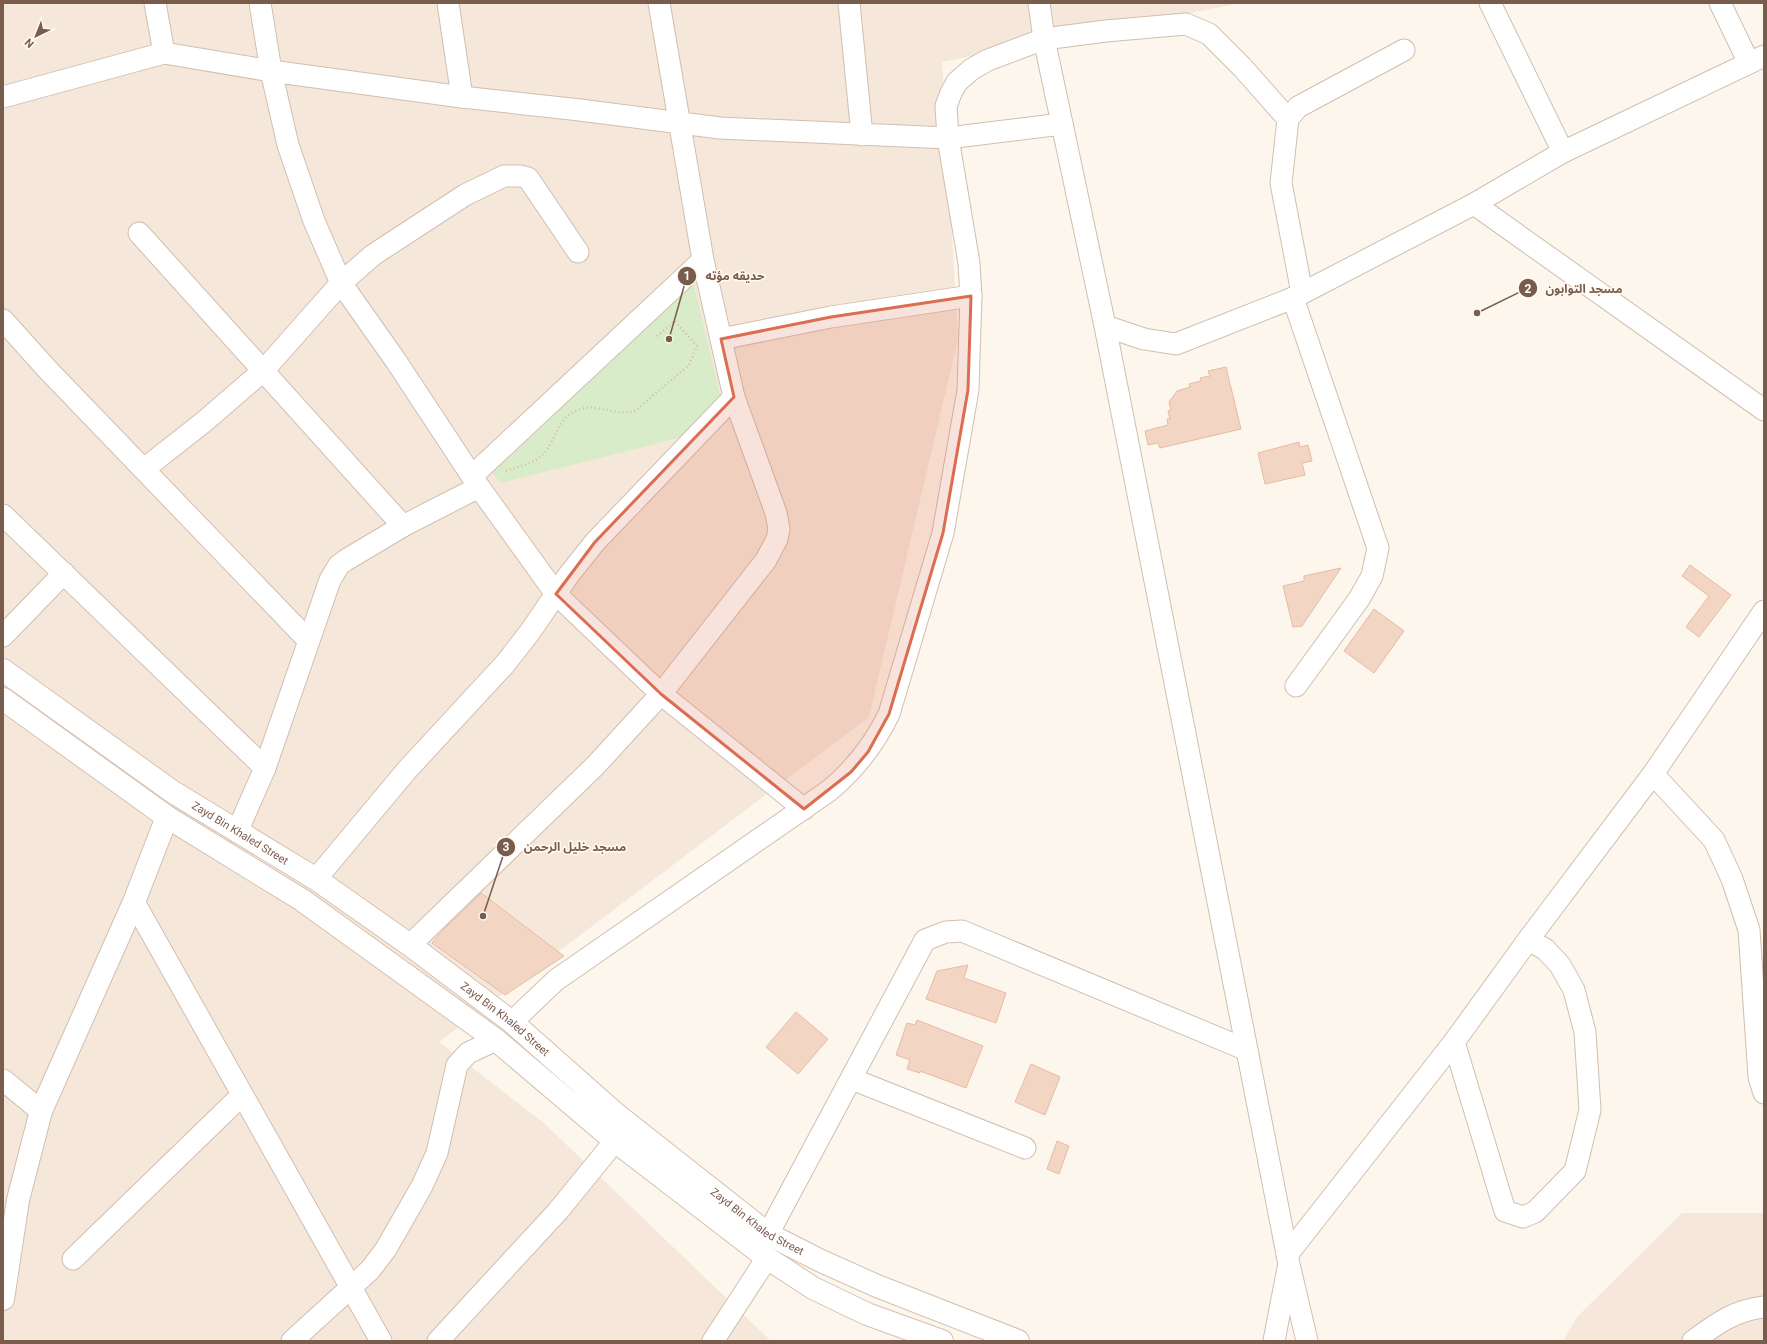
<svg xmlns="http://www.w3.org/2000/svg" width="1767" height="1344" font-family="Roboto,'Noto Sans Arabic',sans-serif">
	<rect width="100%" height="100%" fill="#fdf6ec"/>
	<g fill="#f5e8da">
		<polygon points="3,3 1241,3 942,62 958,339 869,717 439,1042 544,1123 771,1341 3,1341"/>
		<polygon points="1682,1213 1764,1213 1764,1341 1563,1341 1577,1317"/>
	</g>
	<polygon fill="#d8ecc9" points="693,281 721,398 690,435 501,483 491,472"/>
	<g fill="#f3d5c3" stroke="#e6bba3">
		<polygon points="1226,367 1241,429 1160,448 1158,443 1148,445 1145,431 1168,425 1167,419 1170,419 1168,411 1171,410 1169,402 1177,391 1190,387 1189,384 1201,381 1200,378 1210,376 1208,371"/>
		<polygon points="1299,442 1300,447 1308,445 1312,461 1302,463 1305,475 1265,484 1258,453"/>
		<polygon points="1690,565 1731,595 1699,637 1686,627 1709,596 1682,576"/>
		<polygon points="1341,568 1302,626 1293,627 1283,586 1304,581 1304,576"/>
		<polygon points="1374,609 1404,631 1374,673 1344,651"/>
		<polygon points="481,893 564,956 505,995 432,943 443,930"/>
		<polygon points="968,965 964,978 1006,993 996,1023 926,999 937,971"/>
		<polygon points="796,1012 828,1039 798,1074 766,1047"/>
		<polygon points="917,1020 983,1046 966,1088 920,1071 920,1073 907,1069 910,1060 896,1055 907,1023 915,1025"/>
		<polygon points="1031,1064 1060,1077 1045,1115 1015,1102"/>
		<polygon points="1057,1141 1069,1146 1059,1174 1047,1169"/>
	</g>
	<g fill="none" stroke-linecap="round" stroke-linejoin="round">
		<defs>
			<g id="minor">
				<polyline points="155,3 164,53"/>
				<polyline points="260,3 271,71 288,145 314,221 341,283 396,361 479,487 556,594 661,694 804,809"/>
				<polyline points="448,3 462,97"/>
				<polyline points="849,3 862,135"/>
				<polyline points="1039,3 1044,39 1105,326 1144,339 1176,344 1293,298 1474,204"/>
				<polyline points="1490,3 1563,152"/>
				<polyline points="1720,3 1749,63"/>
				<polyline points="1764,56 1563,152 1474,204 1764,410"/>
				<polyline points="3,97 164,53 271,71 462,97 580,110 720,128 948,138 1062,124"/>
				<polyline points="139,233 403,526"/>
				<polyline points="1302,293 1281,183 1288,119 1298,107 1404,50"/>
				<polyline points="1293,298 1378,548 1372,576 1359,599 1296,686"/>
				<polyline points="3,320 47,369 308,640"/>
				<polyline points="1105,326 1289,1264 1307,1341"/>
				<polyline points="721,339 831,317 971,296"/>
				<polyline points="144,469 205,421 264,370 341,283 373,255 465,195 504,176 521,176 528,178 578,252"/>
				<polyline points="472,476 703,260"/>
				<polyline points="3,515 265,768"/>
				<polyline points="3,636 64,573"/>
				<polyline points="1653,774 1714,840 1732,879 1749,930 1759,1077 1764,1093"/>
				<polyline points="237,832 265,768 330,580 339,565 346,560 403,526 479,487"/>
				<polyline points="316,879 407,770 505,664 530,632 568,576 595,542 734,397"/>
				<polyline points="134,902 381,1341"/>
				<polyline points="410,945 595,766 661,694 766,560 777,539 779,529 776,513 734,397 703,260 659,3"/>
				<path d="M512 1022 556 980 830 790C856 768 874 745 889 714L943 533 968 390 971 296 969 263 948 138 946 106 951 93 957 82 972 69 988 60 1044 39 1106 31 1186 24 1209 34 1242 67 1288 119"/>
				<polyline points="1454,1042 1505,1211 1523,1217 1535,1212 1575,1171 1590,1110 1585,1032 1574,990 1560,965 1545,949 1528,940"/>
				<polyline points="852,1079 1025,1148"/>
				<polyline points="3,1080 41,1111"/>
				<polyline points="768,1234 925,940 946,932 962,931 1247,1050"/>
				<polyline points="1287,1255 1454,1042 1528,940 1653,774 1764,611"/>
				<polyline points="73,1259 242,1095"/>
				<polyline points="292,1341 370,1270 386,1249 422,1186 437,1153 457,1065 468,1053 496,1040"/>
				<polyline points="438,1341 558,1211 615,1141"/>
				<polyline points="713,1341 767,1258"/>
				<polyline points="1274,1341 1288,1268"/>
				<path d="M1693 1341C1716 1324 1735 1310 1764 1307"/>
			</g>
			<polyline id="tertiary" points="3,1299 18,1200 41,1111 134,902 167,817"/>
			<g id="secondary">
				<path id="s1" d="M3 670 173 792 316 879 410 945 512 1022 617 1115 768 1234 819 1260 877 1286 1018 1341"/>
				<polyline points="3,699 167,817 302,900 496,1040 615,1141 767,1258 813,1288 867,1314 942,1341"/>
			</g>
		</defs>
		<use href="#minor" stroke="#d1beb0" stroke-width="23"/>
		<use href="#tertiary" stroke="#d1beb0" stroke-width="24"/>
		<use href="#secondary" stroke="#d6c0b0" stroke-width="24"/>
		<path stroke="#d9b8a5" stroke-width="2.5" stroke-dasharray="1 3" stroke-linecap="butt" d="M506 471C518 466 531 465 540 457 558 442 554 419 578 410 597 402 616 417 635 411L689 365 697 346 675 321 656 337"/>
		<use href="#minor" stroke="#fff" stroke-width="21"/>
		<use href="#tertiary" stroke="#fff" stroke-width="22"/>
		<use href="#secondary" stroke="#fff" stroke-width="22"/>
	</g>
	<path fill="#dc6d51" fill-opacity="0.2" stroke="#dc6d51" stroke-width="3" stroke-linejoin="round" d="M971 296 968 390 943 533 889 714 868 752 851 772 804 809 661 694 556 594 595 542 734 397 721 339 831 317Z"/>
	<g text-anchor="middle" stroke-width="3" stroke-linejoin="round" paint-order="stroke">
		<g font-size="11" fill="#7a5c4d" stroke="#fffaf3">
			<text dy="4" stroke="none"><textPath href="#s1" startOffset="288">Zayd Bin Khaled Street</textPath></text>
			<text dy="4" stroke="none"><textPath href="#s1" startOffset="612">Zayd Bin Khaled Street</textPath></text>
			<text dy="4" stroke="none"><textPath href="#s1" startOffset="936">Zayd Bin Khaled Street</textPath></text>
		</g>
	</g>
	<path fill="none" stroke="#7a5c4d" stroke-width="1.5" d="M669 339L687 276M1477 313L1528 288M483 916L506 847"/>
	<g fill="#7a5c4d" stroke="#fffaf3" stroke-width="1.5">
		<circle cx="669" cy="339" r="4"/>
		<circle cx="1477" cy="313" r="4"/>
		<circle cx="483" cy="916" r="4"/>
		<circle cx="687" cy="276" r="10"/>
		<circle cx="1528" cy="288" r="10"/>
		<circle cx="506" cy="847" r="10"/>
	</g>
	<g font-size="12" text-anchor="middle" font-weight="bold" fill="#fff">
		<text x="687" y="280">1</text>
		<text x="1528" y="293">2</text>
		<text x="506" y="851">3</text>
	</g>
	<g font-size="12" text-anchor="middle" font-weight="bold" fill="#7a5c4d" stroke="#fffaf3" stroke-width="3" stroke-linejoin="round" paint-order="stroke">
		<text x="735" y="280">حديقه مؤته</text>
		<text x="1584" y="293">مسجد التوابون</text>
		<text x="575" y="851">مسجد خليل الرحمن</text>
	</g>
	<rect width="1767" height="1344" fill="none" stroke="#7a5c4d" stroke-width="8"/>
	<g transform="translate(36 36) rotate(223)" stroke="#fffaf3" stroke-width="3" paint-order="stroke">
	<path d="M0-3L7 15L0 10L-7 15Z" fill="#7a5c4d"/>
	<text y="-6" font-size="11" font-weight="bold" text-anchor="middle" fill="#7a5c4d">N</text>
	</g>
</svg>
